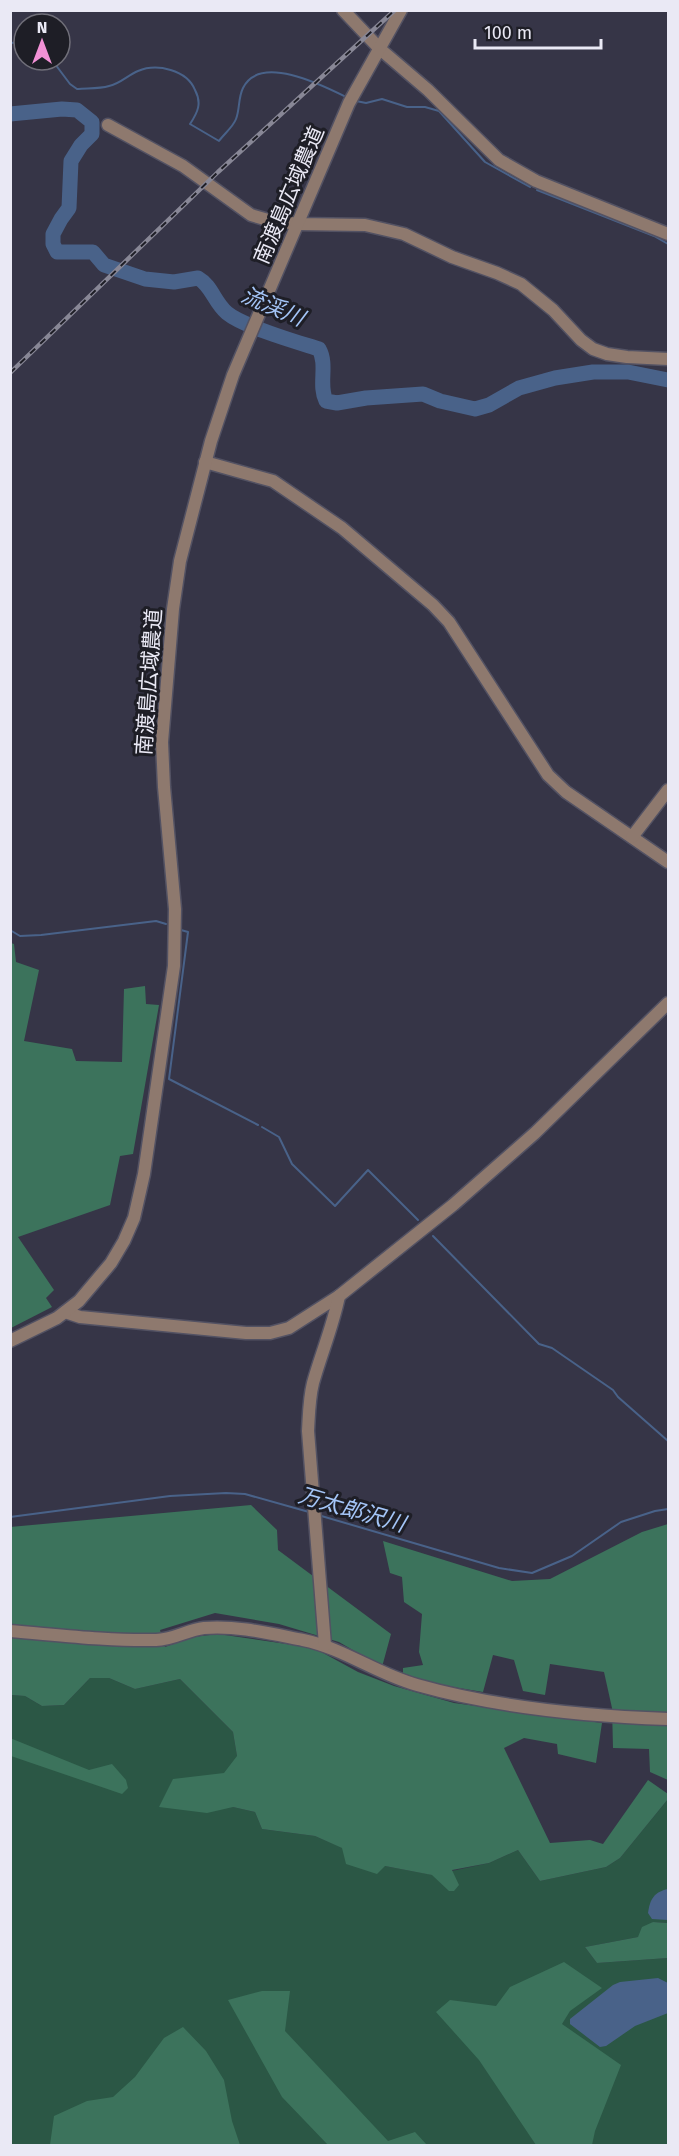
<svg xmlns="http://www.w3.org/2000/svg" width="679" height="2156" font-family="'Fira Sans','Noto Sans JP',sans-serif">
	<rect width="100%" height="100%" fill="#363547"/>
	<polygon fill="#2b5745" points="90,1678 109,1678 135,1689 180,1679 233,1732 237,1756 233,1807 255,1812 262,1829 315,1836 385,1866 433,1875 489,1863 518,1850 540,1881 606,1867 620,1858 668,1799 668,1923 653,1922 638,1937 585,1947 597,1963 668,1958 668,2145 11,2145 10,1695 25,1696 42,1706 64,1705"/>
	<g fill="#3c735c">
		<polygon points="11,943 14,944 16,962 39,970 24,1041 72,1049 76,1061 122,1062 124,989 145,986 146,1004 159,1005 133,1154 120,1156 110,1205 18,1237 54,1290 46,1298 52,1307 11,1328"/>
		<polygon points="251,1505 277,1530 278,1550 391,1634 382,1667 339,1642 279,1624 215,1613 160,1630 165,1647 193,1637 218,1634 314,1648 358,1672 394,1686 454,1703 602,1723 596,1763 558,1754 557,1744 524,1738 504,1748 550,1843 590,1840 603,1844 648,1780 668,1794 668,1799 620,1858 606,1867 540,1881 518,1850 489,1863 452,1870 459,1885 454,1891 449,1891 432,1875 385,1866 377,1874 346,1864 342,1848 315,1836 262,1829 255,1812 233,1807 207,1813 159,1807 173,1779 224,1773 237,1756 233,1732 180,1679 135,1689 109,1678 90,1678 64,1705 42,1706 25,1696 11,1695 10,1527"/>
		<polygon points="668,1524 668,1780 650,1772 649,1749 613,1748 612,1708 604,1672 550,1664 545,1695 523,1691 514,1660 493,1655 483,1692 429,1683 403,1673 403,1668 423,1665 419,1652 422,1614 404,1602 402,1577 390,1573 383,1541 512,1581 550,1579 642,1532"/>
		<polygon points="10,1738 89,1770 112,1764 126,1780 128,1788 122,1794 11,1756"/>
		<polygon points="653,1922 668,1923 668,1958 597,1963 585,1947 638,1937 642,1927"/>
		<polygon points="564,1962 602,1988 570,2011 562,2024 621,2065 595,2131 592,2145 536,2145 479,2060 436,2012 450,2000 496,2006 510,1987"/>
		<polygon points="262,1991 290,1991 285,2031 388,2141 415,2132 427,2145 328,2145 282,2097 228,2000"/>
		<polygon points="183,2027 206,2051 224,2080 232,2121 240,2145 50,2145 54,2116 87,2101 113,2097 135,2077 164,2038"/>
	</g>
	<g fill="#496289">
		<path d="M668 1889V1920L652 1919 648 1913C650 1899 654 1892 668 1889Z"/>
		<polygon points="658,1978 668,1983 668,2013 635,2026 606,2046 600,2047 570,2024 570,2019 613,1985 620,1982"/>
	</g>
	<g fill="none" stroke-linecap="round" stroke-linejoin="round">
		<g stroke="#496289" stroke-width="2">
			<polyline points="10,43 24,42"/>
			<path d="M52 60 70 84 77 89C87 88 99 89 109 86 120 84 128 75 138 71 157 63 187 70 195 90 202 103 198 112 190 124L219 141C224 134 233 127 236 119 240 109 238 98 243 88 260 53 324 86 348 98"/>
			<polyline points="356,101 366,103 382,99 407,107 425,107 439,111 485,162 530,187"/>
			<polyline points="537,190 654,236 668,244"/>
			<polyline points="10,930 20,936 41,935 156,921 166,924"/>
			<polyline points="181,930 188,932 169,1079 258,1125"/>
			<polyline points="262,1127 279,1137 292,1164 335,1206 368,1170 418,1220"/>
			<polyline points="433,1236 539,1344 552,1348 613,1390 618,1397 668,1441"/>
			<polyline points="318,1515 499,1568 532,1573 572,1556 621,1522 655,1511 668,1509"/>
			<polyline points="10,1517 170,1496 226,1493 245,1494 309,1512"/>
		</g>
		<path stroke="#496289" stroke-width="15" d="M10 114 62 109 77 110 92 122V134L81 145 71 161 69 208 61 219 53 234V244L57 252H93L104 265 145 279 174 282 198 278C212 286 214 302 227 313 244 327 297 342 319 349 328 365 318 385 326 401L337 403 366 398 423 394 440 401 475 409 489 405 519 388 555 378 593 372H628L668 380"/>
		<defs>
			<g id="minor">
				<polyline points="343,10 380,49 428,90 499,160 536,181 668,234"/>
				<polyline points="108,125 183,166 251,215 268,220 298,224 365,225 404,234 452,257 497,273 521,284 553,310 581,340 593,349 607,354 627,357 668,359"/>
				<polyline points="205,462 273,481 342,528 433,605 449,622 548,775 566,792 668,862"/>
				<polyline points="632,837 668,790"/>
				<polyline points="65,1312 80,1317 246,1333 270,1333 289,1328 339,1296 453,1205 535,1133 668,1003"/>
				<polyline points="10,1341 57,1318 79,1301 111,1263 124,1241 134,1218 144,1174 174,966 175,909 164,787 162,742 173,609 180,561 211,441 233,375 349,103 401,10"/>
				<path d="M10 1631C59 1635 107 1641 156 1640 173 1640 187 1630 204 1628 236 1625 272 1634 303 1640 343 1648 377 1674 417 1685 498 1708 584 1716 668 1719"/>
				<path d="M325 1645 308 1431C309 1414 309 1399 313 1383 321 1354 333 1326 339 1296"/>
			</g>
		</defs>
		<use href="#minor" stroke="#535263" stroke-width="15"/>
		<use href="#minor" stroke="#8e796e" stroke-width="12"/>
		<defs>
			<polyline id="rail" points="10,373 218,172 395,10"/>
		</defs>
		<use href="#rail" stroke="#888796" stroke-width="4.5"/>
		<use href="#rail" stroke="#1e1e26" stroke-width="2" stroke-dasharray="7" stroke-linecap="butt"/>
	</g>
	<g text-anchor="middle" stroke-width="6" stroke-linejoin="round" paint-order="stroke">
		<g font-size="21" fill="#eae9f5" stroke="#1e1e26">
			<text transform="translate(289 195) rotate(-67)" y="7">南渡島広域農道</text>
			<text transform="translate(149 682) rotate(-86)" y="7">南渡島広域農道</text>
		</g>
		<g font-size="22" font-style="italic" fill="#a4c5f7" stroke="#1e1e26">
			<text transform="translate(273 306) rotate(23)" y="8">流渓川</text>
			<text transform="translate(352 1509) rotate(16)" y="8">万太郎沢川</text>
		</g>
	</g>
	<rect width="679" height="2156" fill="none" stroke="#eae9f5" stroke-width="24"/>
	<g transform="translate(42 42)"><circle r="28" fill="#1e1e26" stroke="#706f79" stroke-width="1.5"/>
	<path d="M0-4.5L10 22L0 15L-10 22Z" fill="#f291d6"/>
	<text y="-9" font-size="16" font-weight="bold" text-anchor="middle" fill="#eae9f5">N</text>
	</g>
	<path d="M475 39v9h126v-9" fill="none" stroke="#eae9f5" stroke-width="3"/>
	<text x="484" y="39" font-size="18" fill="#eae9f5" stroke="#1e1e26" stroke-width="4.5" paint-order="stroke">100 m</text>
</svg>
